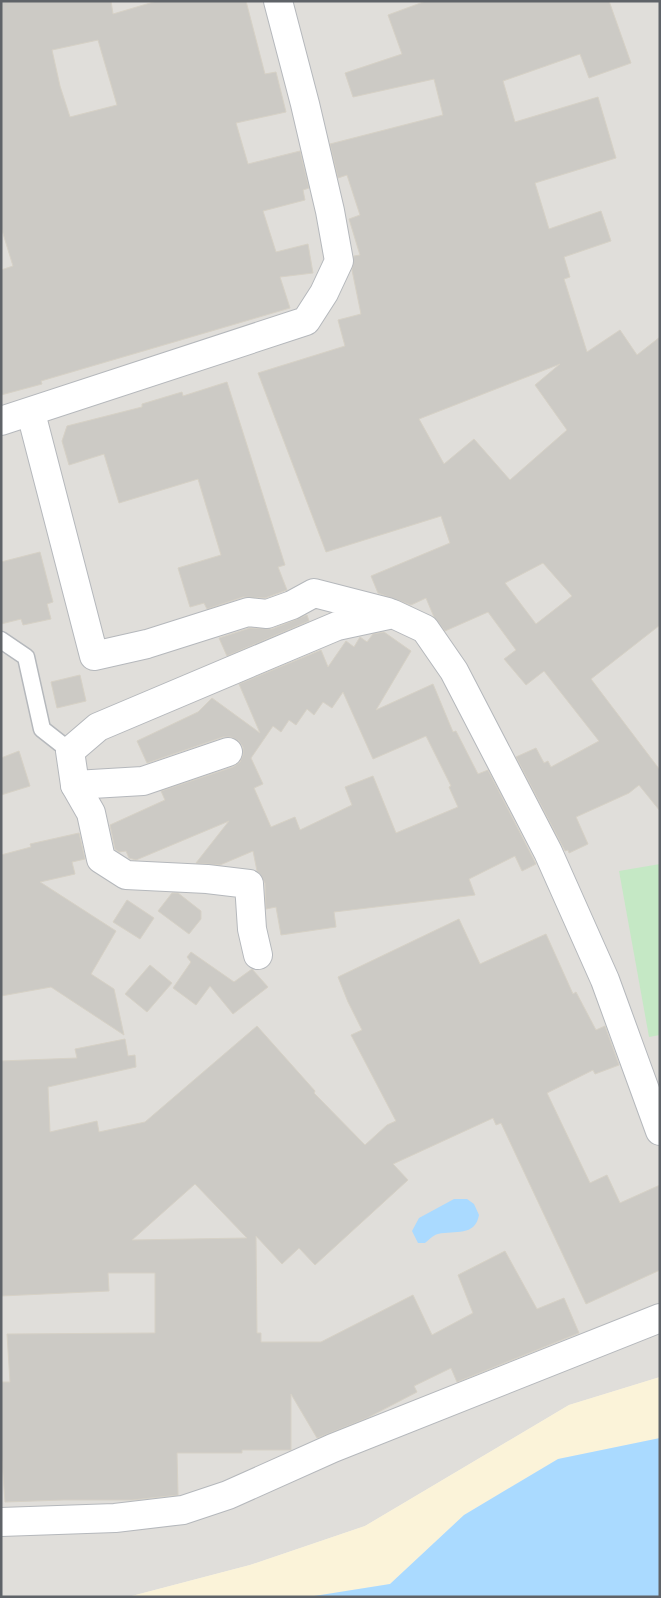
<svg xmlns="http://www.w3.org/2000/svg" width="661" height="1598" font-family="'Asap Condensed',sans-serif">
	<rect width="100%" height="100%" fill="#f1efe8"/>
	<polygon fill="#e0deda" points="1,1 660,1 660,1377 569,1405 365,1526 250,1565 128,1597 1,1597"/>
	<polygon fill="#c5e8c5" points="660,864 660,1035 649,1037 619,871"/>
	<polygon fill="#fbf3d9" points="660,1377 660,1438 558,1459 464,1515 390,1584 308,1597 128,1597 250,1565 365,1526 569,1405"/>
	<g fill="#aadaff">
		<path d="M454 1199H467L474 1204 479 1215C475 1237 455 1230 438 1234 433 1235 429 1240 425 1243H418L412 1231 419 1218Z"/>
		<polygon points="660,1438 660,1597 308,1597 390,1584 464,1515 558,1459"/>
	</g>
	<g fill="#cccac5" stroke="#d6d1c6" fill-rule="evenodd">
		<path d="M1 1H111L113 14 157 1H246L265 74 276 72 286 112 236 123 248 164 300 151 309 188 303 190 305 200 263 211 276 252 308 244 313 273 280 277 290 308 41 381 42 384 1 395V270L13 266 1 227ZM98 40 117 105 70 117 60 86 52 50Z"/>
		<path d="M426 1H609L631 63 589 78 580 54 503 81 515 122 598 97 616 158 535 183 549 229 601 211 611 241 564 257 570 277 564 279 587 352 620 330 637 355 660 337V625L591 679 660 770V811L639 785 629 793 576 817 588 844 569 853 568 850 565 851 516 757 536 748 544 763 548 761 551 767 599 741 544 671 526 685 504 659 516 650 488 612 445 631 434 617 426 598 411 605 378 593 371 576 450 543 441 516 326 552 258 373 345 346 338 320 361 314 352 270 354 256 360 255 349 219 360 215 347 175 338 178 330 144 443 115 434 79 353 97 345 73 402 54 388 15ZM560 364 535 385 567 430 510 480 474 439 444 464 419 419ZM543 563 572 596 536 624 505 583Z"/>
		<polygon points="227,382 285,565 278,567 287,590 265,598 243,597 207,609 204,603 190,607 178,568 221,555 198,479 119,503 104,454 69,465 62,441 67,426 142,407 142,404 182,392 183,396"/>
		<polygon points="40,552 53,602 47,604 51,619 23,625 21,619 1,624 1,562"/>
		<polygon points="307,615 309,621 227,656 219,638 250,628 272,629"/>
		<path d="M384 632 411 651 376 710 433 684 453 732 456 731 478 774 488 770 536 864 522 871 515 856 469 879 475 895 334 912 336 927 281 935 276 907 266 909 265 883 257 871 253 851 220 865 196 863 229 821 136 860 129 858 126 851 119 852 115 849 110 825 165 800 161 791 233 767 240 762 243 755V747L239 741 231 737H223L147 763 137 741 198 712 212 698 260 733 239 684 321 650 328 667 346 641 354 647 360 637 367 642 373 634ZM343 692 373 759 426 736 451 786 449 787 458 807 396 833 373 776 345 787 352 805 300 830 295 817 271 827 254 788 263 784 251 758 273 726 281 732 289 720 296 725 307 709 314 715 323 702 332 708Z"/>
		<polygon points="80,675 86,701 57,708 51,682"/>
		<polygon points="19,751 30,786 1,795 1,758"/>
		<polygon points="79,833 85,859 72,862 75,874 40,882 116,931 91,974 114,989 124,1035 51,987 1,996 1,855 31,847 30,844"/>
		<polygon points="172,893 178,893 201,911 201,919 189,934 158,911"/>
		<polygon points="127,900 154,918 140,939 113,922"/>
		<path d="M459 919 480 964 546 934 573 994 576 992 596 1030 605 1026 619 1065 595 1074 593 1070 547 1093 590 1183 607 1175 620 1203 660 1185V1270L586 1304 501 1123 496 1125 493 1118 393 1164 408 1180 315 1265 299 1248 282 1264 256 1236 257 1333H261V1342H321L413 1295 432 1335 473 1313 458 1275 505 1251 537 1309 564 1298 579 1333 457 1382 451 1368 414 1386 417 1392 367 1418 317 1438 291 1394V1450H242V1453H177L178 1495 132 1500H63L5 1502 1 1446V1382H10L7 1334 155 1333V1273H108L109 1291 1 1296V1061L77 1058 75 1049 125 1039 128 1056 135 1055 136 1067 48 1087 50 1132 97 1121 99 1132 145 1122 257 1026 315 1091 314 1093 365 1145 387 1125 396 1121 351 1035 362 1030 348 1002 338 977ZM195 1184 247 1238 132 1240Z"/>
		<polygon points="191,952 234,982 252,969 268,987 233,1014 210,986 196,1005 173,988 191,962 187,957"/>
		<polygon points="150,965 172,983 147,1012 125,994"/>
	</g>
	<g fill="none" stroke-linecap="round" stroke-linejoin="round">
		<defs>
			<polyline id="lane" points="1,640 26,657 42,729 70,751"/>
			<g id="street">
				<polyline points="31,413 94,656 147,644 248,612 267,614 292,605 314,593 388,612"/>
				<polyline points="1,421 306,321 324,293 339,261 330,211 305,104 278,1"/>
				<polyline points="228,752 143,781 75,785 70,751 98,727 337,626 393,614 425,629 454,671 548,852 605,980 660,1131"/>
				<polyline points="75,785 91,813 101,859 126,875 207,879 249,884 252,929 258,955"/>
				<polyline points="1,1522 115,1518 183,1510 228,1495 333,1448 660,1318"/>
			</g>
		</defs>
		<use href="#lane" stroke="#b5b8bc" stroke-width="19"/>
		<use href="#street" stroke="#b5b8bc" stroke-width="30"/>
		<use href="#lane" stroke="#fff" stroke-width="16"/>
		<use href="#street" stroke="#fff" stroke-width="28"/>
	</g>
	<rect width="661" height="1598" fill="none" stroke="#5f6368" stroke-width="5"/>
</svg>
